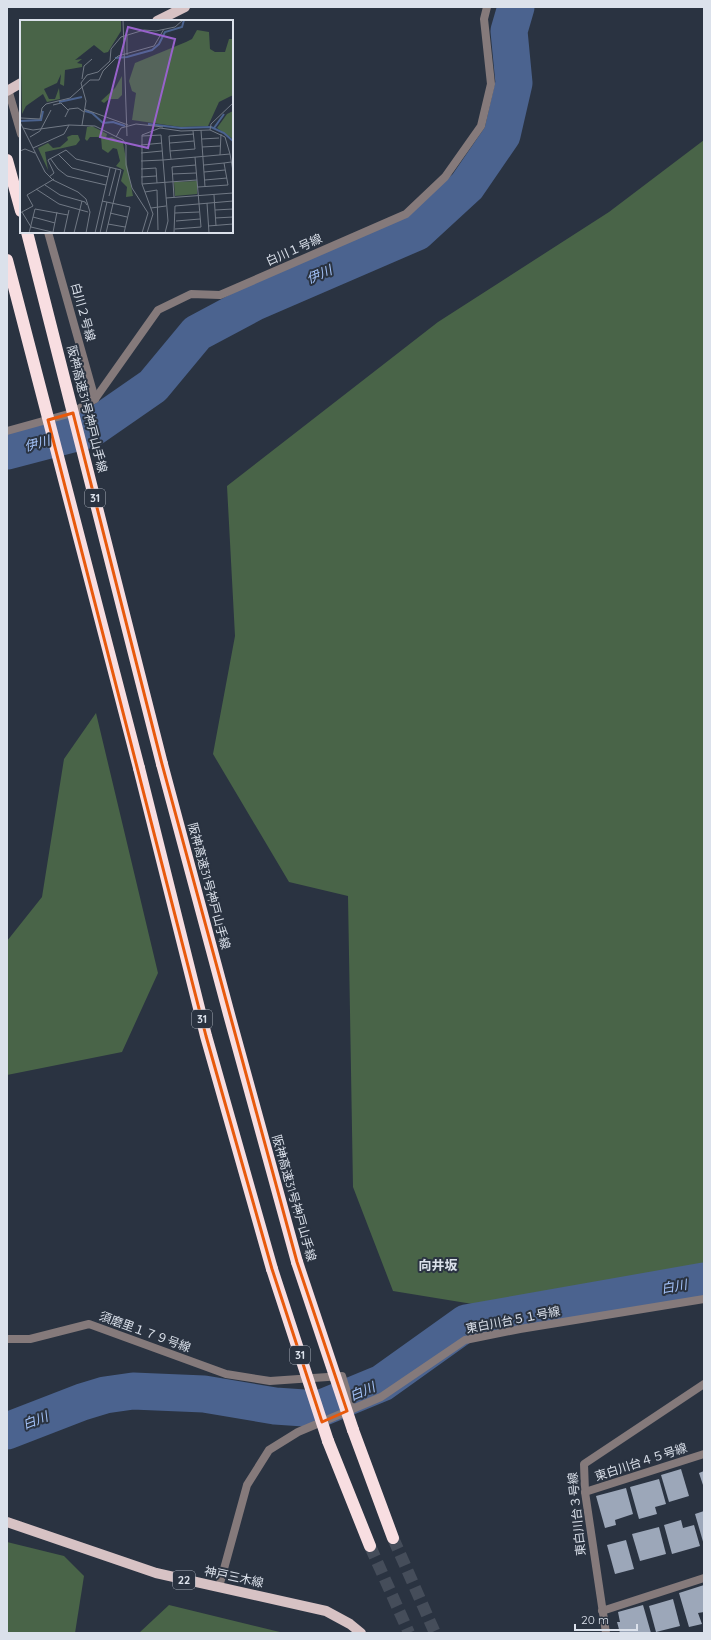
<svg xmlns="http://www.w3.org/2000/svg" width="711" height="1640" font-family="Quicksand,'Noto Sans JP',sans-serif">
	<rect width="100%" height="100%" fill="#2a3341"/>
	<g fill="#496448">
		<polygon points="704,140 704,1270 497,1308 393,1291 353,1187 348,896 289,882 213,754 235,636 227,486 438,322 609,212"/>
		<polygon points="96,713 158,973 122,1052 7,1075 7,941 42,897 64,759"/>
		<polygon points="7,1542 64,1556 84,1576 75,1633 7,1633"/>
		<polygon points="169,1605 284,1633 139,1633"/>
	</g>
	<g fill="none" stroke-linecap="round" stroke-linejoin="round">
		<g stroke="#4b638f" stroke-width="37">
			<polyline points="7,451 91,429 153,386 197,333 255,302 417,232 467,186 502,135 514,83 509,31 516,7"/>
			<polyline points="7,1431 82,1402 105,1395 133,1391 204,1394 275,1406 319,1409 382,1383 466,1323 704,1281"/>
		</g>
	</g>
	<g fill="#9ca7b9">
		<polygon points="681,1469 689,1496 669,1502 661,1475"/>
		<polygon points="704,1471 704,1488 699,1473"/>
		<polygon points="659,1479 666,1504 655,1507 657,1514 639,1519 630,1487"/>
		<polygon points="626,1488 633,1514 615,1520 616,1525 605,1528 596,1496"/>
		<polygon points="704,1511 704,1545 695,1514"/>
		<polygon points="681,1520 683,1528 694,1525 700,1546 672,1554 664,1525"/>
		<polygon points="659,1527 666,1554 640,1561 632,1534"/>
		<polygon points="626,1540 634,1569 615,1574 607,1545"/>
		<polygon points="704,1585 704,1612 698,1613 702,1624 689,1627 679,1593"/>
		<polygon points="673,1599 680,1626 656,1632 649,1606"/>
		<polygon points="643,1605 651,1633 620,1633 617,1622 620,1622 618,1612"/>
	</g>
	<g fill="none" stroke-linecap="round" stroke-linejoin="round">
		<g stroke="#454d5a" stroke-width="12" stroke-dasharray="12 6" stroke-linecap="butt">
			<polyline points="393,1538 435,1633"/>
			<polyline points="370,1546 409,1633"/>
		</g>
		<g stroke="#857a7b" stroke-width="8">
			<polyline points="8,89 21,134"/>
			<polyline points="48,232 95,399"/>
			<polyline points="7,431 72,413 95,399 158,310 191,294 220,295 406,214 445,177 481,126 491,84 484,19 487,7"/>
			<polyline points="7,1339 30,1339 89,1324 226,1374 270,1381 342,1376 352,1409"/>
			<polyline points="585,1492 704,1454"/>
			<polyline points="219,1587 247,1485 269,1450 298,1432 381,1397 465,1340 520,1329 704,1299"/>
			<polyline points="602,1611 704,1578"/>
			<polyline points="606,1633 585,1492 584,1464 704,1384"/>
		</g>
		<g stroke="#d7c2c4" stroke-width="10">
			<polyline points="157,21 185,7"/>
			<polyline points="7,91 21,83"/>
			<polyline points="7,1522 156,1573 326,1611 350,1624 361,1633"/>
		</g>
		<g stroke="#f8dee1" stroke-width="12">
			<polyline points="7,160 21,211"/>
			<polyline points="162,764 230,1018 297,1262"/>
			<polyline points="139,768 206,1036 272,1269"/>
			<polyline points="353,1430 393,1538"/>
			<polyline points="328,1441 370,1546"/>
		</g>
		<g stroke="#f8dee1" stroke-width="12">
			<polyline points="27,232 162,764"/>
			<polyline points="7,260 139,768"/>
			<polyline points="297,1262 353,1430"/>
			<polyline points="272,1269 328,1441"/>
		</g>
	</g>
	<path fill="none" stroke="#e8590c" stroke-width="3" stroke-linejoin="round" d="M73 413 162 764 297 1262 347 1411 322 1422 272 1269 206 1036 48 420Z"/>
	<g text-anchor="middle" stroke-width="4" stroke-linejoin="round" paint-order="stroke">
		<g fill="#2a3341" stroke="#a6adb8" stroke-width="1">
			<rect x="85" y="489" width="20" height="18" rx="3"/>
			<rect x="192" y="1010" width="20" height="18" rx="3"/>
			<rect x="290" y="1346" width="20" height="18" rx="3"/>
			<rect x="173" y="1571" width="22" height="18" rx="3"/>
		</g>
		<g font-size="11" font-weight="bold" fill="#dbe1eb">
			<text x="95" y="502">31</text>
			<text x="202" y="1023">31</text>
			<text x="300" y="1359">31</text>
			<text x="184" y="1584">22</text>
		</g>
		<g font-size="12" fill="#dbe1eb" stroke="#2a3341">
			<text transform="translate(294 250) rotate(-24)" y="4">白川１号線</text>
			<text transform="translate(83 312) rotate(74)" y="4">白川２号線</text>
			<text transform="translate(87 409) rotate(76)" y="4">阪神高速31号神戸山手線</text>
			<text transform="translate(209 886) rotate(75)" y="4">阪神高速31号神戸山手線</text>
			<text transform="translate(294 1198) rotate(74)" y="4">阪神高速31号神戸山手線</text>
			<text transform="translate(513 1320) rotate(-11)" y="4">東白川台５１号線</text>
			<text transform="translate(145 1332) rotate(20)" y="4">須磨里１７９号線</text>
			<text transform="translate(641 1462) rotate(-18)" y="4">東白川台４５号線</text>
			<text transform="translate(577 1514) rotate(-96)" y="4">東白川台３号線</text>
			<text transform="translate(234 1577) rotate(12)" y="4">神戸三木線</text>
		</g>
		<g font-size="13" font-style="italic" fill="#a4c3fa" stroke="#2a3341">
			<text transform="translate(319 274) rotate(-23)" y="5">伊川</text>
			<text transform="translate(37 443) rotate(-15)" y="5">伊川</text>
			<text transform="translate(674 1286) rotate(-10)" y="5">白川</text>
			<text transform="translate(362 1391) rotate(-23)" y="5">白川</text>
			<text transform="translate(35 1420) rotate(-21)" y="5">白川</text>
		</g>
		<g font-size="13" font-weight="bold" fill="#dbe1eb" stroke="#2a3341">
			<text x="438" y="1270">向井坂</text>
		</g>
	</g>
	<g transform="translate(20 20)">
		<rect width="213" height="213" fill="#2a3341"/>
		<path d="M0 0H101V11L88 32 84 33 74 25 55 40 62 39 57 43 62 44V47L45 50 44 66 40 64 41 54 37 63 24 69 29 79H35L39 68 40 79 27 82 23 74 6 86 2 94ZM177 10 189 12 190 29 195 32H205L209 19H213V75L199 82 188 106 161 107 112 100 116 73 112 71 109 61 115 43 166 22 172 19ZM102 56V75L98 79H89L84 83 81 81 95 68ZM213 91V119L197 108 207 94ZM72 106 87 114 86 118 92 117 103 123 113 176 106 177 107 167 101 161 104 150 96 146 100 141 97 129 93 128 88 133 82 129 81 117H70L67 121 65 119 67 107ZM52 115H58L60 120 56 125 25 132 28 150 18 128 28 123 33 128 40 127 48 120 47 117ZM177 161V174L155 176 154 162Z" fill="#496448"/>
		<path fill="none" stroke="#4b638f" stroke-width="2" d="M95 38 107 37 132 30 139 24 145 12 162 7 164 0M39 82 62 77M65 91 72 93 83 103 93 102 105 106M0 101 21 100 23 91M128 104 161 108 191 107 204 113 213 121M194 108 204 94"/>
		<path fill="none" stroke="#717985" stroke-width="1" d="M103 0 107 116M107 15V35M62 59 64 46 72 39M33 85 41 83 48 90M64 89 108 105M45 97 49 89 58 88 64 92M1 98 20 99 22 88 26 84 50 78 70 60H79L83 51 98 36 134 26 144 9M0 102 3 108 13 110 49 105 75 106 103 120 106 125V145L112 168 128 193 122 213M62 105 66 81 61 63 67 55 78 52 90 41 91 29 101 17 124 10 136 11 155 7 163 0M3 108 25 152 33 160 58 172 66 179 70 192 66 213M181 110 185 167M190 110 191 104 213 83M10 117 20 111 31 90M96 117 101 108 116 104 143 107M182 119 199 118M150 123 174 121M121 125 142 123M182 127 200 126M13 128 44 114 49 105M0 131 5 129 15 133M150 131 149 116 174 114M121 133 142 131M38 134 52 148 88 157M200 135 201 114M30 138 38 149 47 156 86 165M151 139 150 131 175 129 173 111M121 141 143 140 141 115 122 116M184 145 204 143M121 149 136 148 137 163M184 152 205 150M152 154 176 153M29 157 34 153 28 140 46 130 56 139 101 150 86 213M121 157 136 156M185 160 207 158M122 164 177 160M25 165 40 175 65 182 67 185M178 167 208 165 204 143 211 142M16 169 39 184 68 192M125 172 137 170 138 210M194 175 196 206M89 176 96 149M154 177 152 147 176 145M146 178 213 173M82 181 110 187 104 213M187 183 189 213M131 188 146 186M195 190 213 189M2 192 11 207 36 213M0 193 13 186 7 175 34 159M90 193 107 197M155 193 179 192M13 197 35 203M195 198 213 197M156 201 180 199M88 204 105 207M188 206 213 204M155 209 181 207 175 137M33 212 37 192M9 213 15 189 48 195M44 213 49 190M54 213 62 181M75 213 90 148M80 213 87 182M127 213 133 194 122 164V115L140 108 161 111 190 110 205 117 210 134M145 213 148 201 143 140 210 134 213 151M154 213 155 186 213 181"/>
		<path fill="#9862cc" fill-opacity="0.15" stroke="#9862cc" stroke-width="2" d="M108 7 155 19 128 128 80 117Z"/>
		<rect width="213" height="213" fill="none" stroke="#dbe1eb" stroke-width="2"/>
	</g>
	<rect width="711" height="1640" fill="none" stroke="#dbe1eb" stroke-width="16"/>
	<path d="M575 1624v6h62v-6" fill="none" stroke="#dbe1eb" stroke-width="2"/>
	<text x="581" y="1624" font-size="12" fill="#dbe1eb" stroke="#2a3341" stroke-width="3" paint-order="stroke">20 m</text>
</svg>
